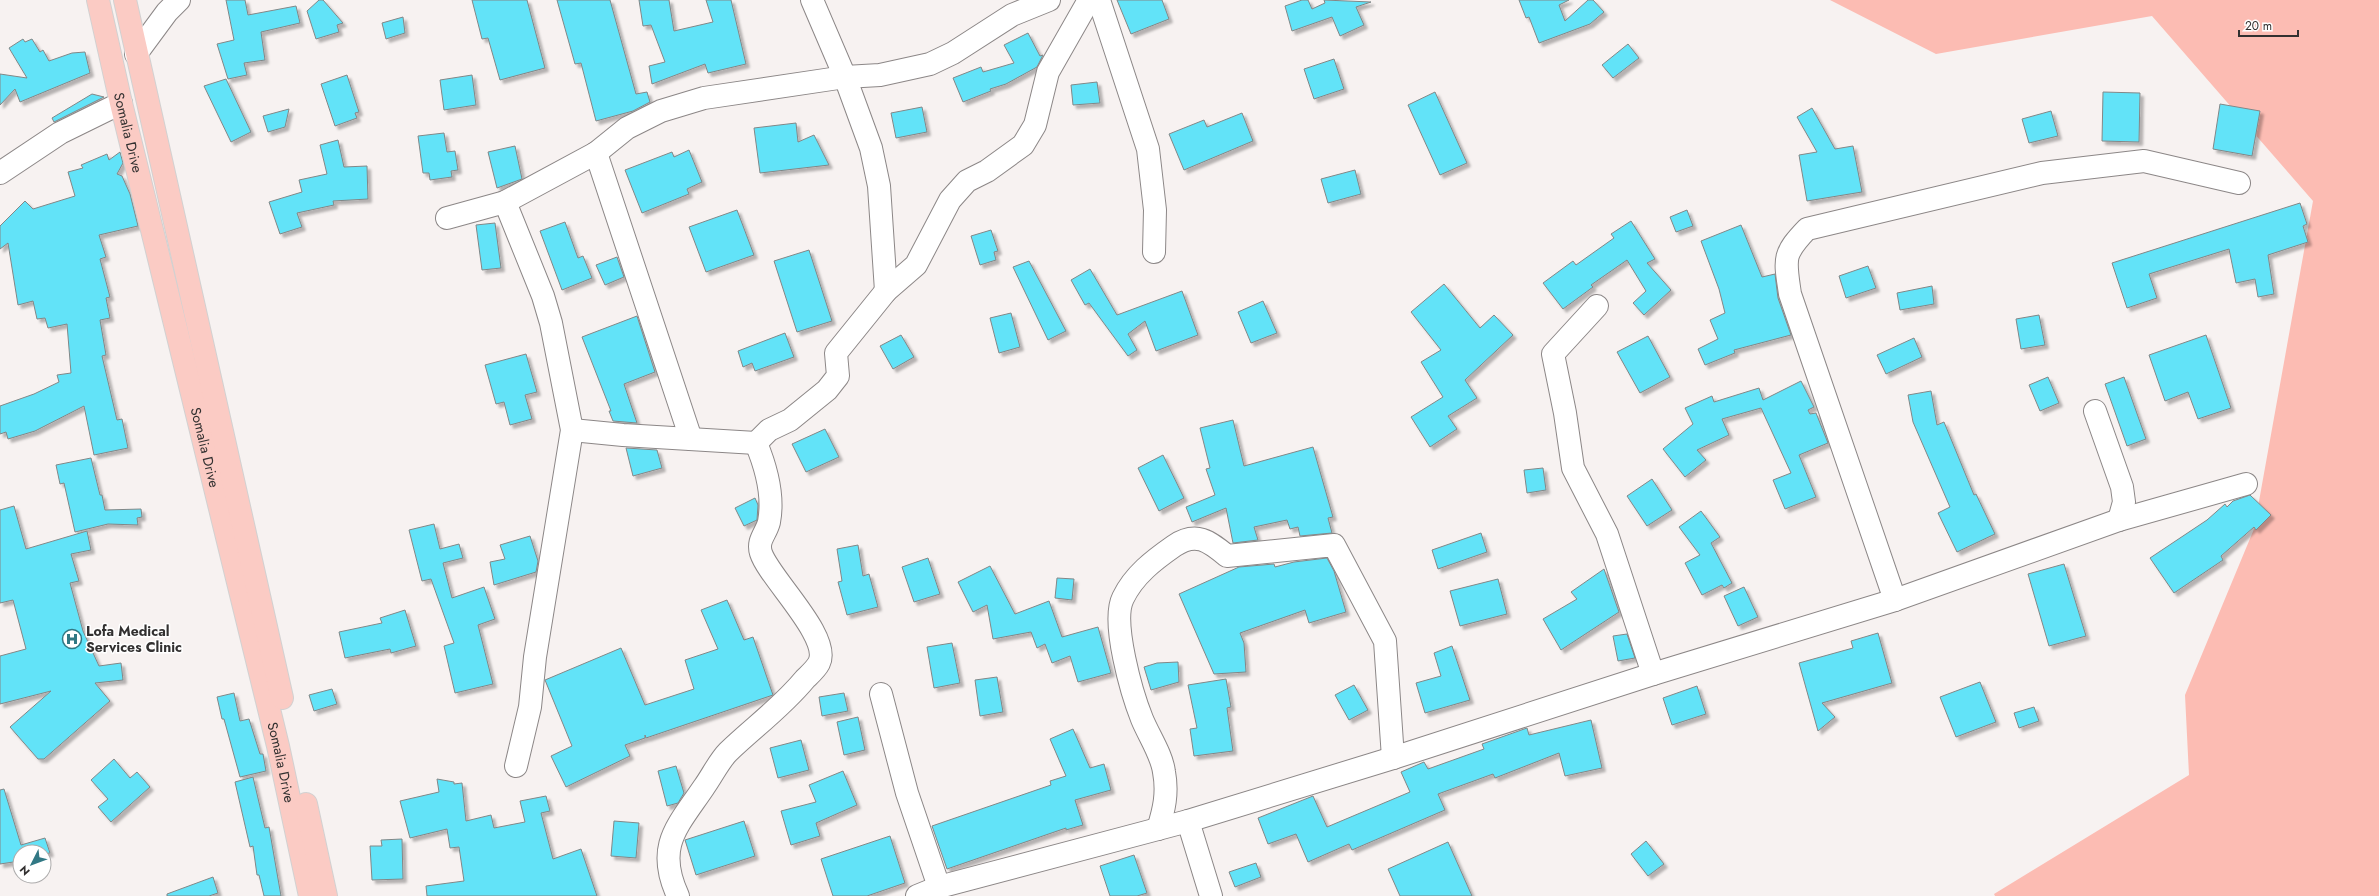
<svg xmlns="http://www.w3.org/2000/svg" width="2379" height="896" font-family="Jost,sans-serif">
	<defs>
		<filter id="shadow"><feDropShadow dx="3.5" dy="3.5" stdDeviation="1" flood-color="#0004"/></filter>
	</defs>
	<rect width="100%" height="100%" fill="#f7f2f1"/>
	<polygon fill="#fcbcb3" points="1830,0 2379,0 2379,896 1995,896 1994,894 2189,775 2185,695 2254,529 2313,201 2152,16 1936,54"/>
	<g fill="#62e3f8" stroke="#828787" filter="url(#shadow)">
		<polygon points="226,0 245,0 248,15 296,6 300,23 261,32 265,60 244,63 247,75 228,79 217,44 234,40"/>
		<polygon points="319,0 323,0 343,23 337,25 339,32 316,39 307,11"/>
		<polygon points="472,0 527,0 545,68 500,80 488,38 482,39"/>
		<polygon points="557,0 610,0 636,94 647,92 650,102 633,111 596,121 581,63 575,64"/>
		<polygon points="639,0 669,0 674,31 713,22 706,0 731,0 746,64 708,73 705,64 652,84 649,66 665,62 651,25 643,26"/>
		<polygon points="1117,0 1162,0 1169,19 1131,34"/>
		<polygon points="1302,0 1308,0 1312,9 1325,3 1324,0 1371,2 1356,7 1364,25 1340,36 1332,17 1292,31 1285,6"/>
		<polygon points="1519,0 1569,0 1559,5 1565,21 1588,0 1593,0 1604,12 1590,24 1539,43 1529,17 1526,18"/>
		<polygon points="403,17 405,33 386,39 382,23"/>
		<polygon points="1028,33 1040,56 1043,55 1037,67 1006,84 990,89 991,91 963,102 953,78 981,67 983,72 1014,63 1004,45"/>
		<polygon points="23,39 25,42 32,39 40,52 43,50 49,61 72,53 85,52 90,73 20,102 15,89 0,105 0,74 27,78 9,48"/>
		<polygon points="1628,44 1639,58 1613,78 1602,65"/>
		<polygon points="1334,59 1344,89 1314,99 1304,69"/>
		<polygon points="347,75 359,112 355,113 357,118 335,126 321,84"/>
		<polygon points="472,75 476,105 444,110 440,80"/>
		<polygon points="226,79 251,132 231,142 204,86"/>
		<polygon points="1097,82 1100,103 1073,105 1071,85"/>
		<polygon points="1435,92 1467,163 1440,175 1408,105"/>
		<polygon points="2103,92 2140,93 2139,142 2102,141"/>
		<polygon points="92,94 104,97 54,122 52,118"/>
		<polygon points="2220,104 2260,111 2252,156 2213,149"/>
		<polygon points="922,107 927,132 896,138 891,113"/>
		<polygon points="1812,108 1835,149 1853,146 1862,192 1807,201 1799,155 1817,152 1797,117"/>
		<polygon points="289,109 285,127 268,132 263,116"/>
		<polygon points="2051,111 2058,136 2029,143 2022,119"/>
		<polygon points="1242,113 1253,141 1184,170 1169,134 1204,120 1207,127"/>
		<polygon points="796,123 798,142 814,135 829,165 760,173 754,128"/>
		<polygon points="444,133 447,152 455,151 458,170 451,171 452,177 430,180 429,173 423,173 418,136"/>
		<polygon points="338,140 344,167 367,166 368,199 333,201 334,205 297,213 302,227 280,234 269,202 302,192 299,180 327,174 320,145"/>
		<polygon points="515,146 522,179 497,188 488,152"/>
		<polygon points="689,150 702,182 687,189 689,194 642,213 625,170 672,152 674,157"/>
		<polygon points="120,152 123,163 117,174 122,176 130,194 138,226 99,235 106,257 100,259 110,297 106,298 110,318 100,320 106,355 102,356 117,420 122,419 128,448 94,455 84,406 35,431 8,439 6,432 0,434 0,406 34,394 59,382 57,375 71,373 67,324 48,328 45,318 37,319 33,301 18,305 8,243 0,249 0,226 25,201 33,209 75,196 68,172 83,168 81,165 107,154 109,160"/>
		<polygon points="1355,170 1361,194 1328,203 1321,179"/>
		<polygon points="2300,203 2307,224 2303,226 2308,242 2268,255 2274,294 2258,297 2255,279 2236,283 2229,249 2149,274 2157,298 2127,308 2112,263"/>
		<polygon points="737,210 754,255 706,272 689,227"/>
		<polygon points="1687,210 1693,226 1676,232 1670,217"/>
		<polygon points="1631,221 1655,259 1647,263 1671,290 1644,315 1633,303 1646,291 1627,260 1591,285 1593,287 1563,309 1543,283 1573,261 1576,265 1614,238 1611,234"/>
		<polygon points="565,222 578,258 583,256 592,278 562,290 540,231"/>
		<polygon points="495,223 501,268 482,270 476,225"/>
		<polygon points="1741,225 1762,277 1775,274 1778,298 1791,335 1734,350 1735,353 1705,365 1698,349 1718,339 1710,320 1725,313 1719,289 1701,241"/>
		<polygon points="991,230 998,251 994,252 996,260 980,265 971,236"/>
		<polygon points="809,250 832,321 797,332 774,261"/>
		<polygon points="617,257 624,277 605,285 596,265"/>
		<polygon points="1029,261 1066,331 1048,340 1013,267"/>
		<polygon points="1868,266 1876,288 1846,298 1839,276"/>
		<polygon points="1090,269 1117,315 1182,291 1198,335 1156,351 1145,321 1128,334 1137,350 1128,356 1089,303 1085,305 1071,280"/>
		<polygon points="1444,284 1480,328 1494,315 1513,335 1465,380 1477,398 1448,416 1457,429 1430,447 1411,417 1443,397 1421,362 1441,350 1411,312"/>
		<polygon points="1932,286 1934,304 1900,310 1897,293"/>
		<polygon points="1263,301 1277,333 1251,343 1238,312"/>
		<polygon points="1011,313 1020,347 999,353 990,318"/>
		<polygon points="2039,315 2045,345 2021,349 2016,319"/>
		<polygon points="637,316 655,372 624,384 637,423 613,421 609,411 611,411 582,337"/>
		<polygon points="785,333 794,357 755,371 752,363 743,367 738,351"/>
		<polygon points="901,335 914,357 893,369 880,346"/>
		<polygon points="2206,335 2231,408 2198,419 2188,392 2165,401 2149,355"/>
		<polygon points="1648,336 1670,377 1640,393 1617,352"/>
		<polygon points="1914,338 1922,357 1886,374 1877,355"/>
		<polygon points="526,354 537,392 525,395 532,419 510,425 504,402 496,404 485,365"/>
		<polygon points="2048,377 2059,403 2040,411 2029,385"/>
		<polygon points="2124,377 2146,439 2127,446 2105,384"/>
		<polygon points="1801,381 1814,407 1808,410 1810,414 1816,413 1828,443 1799,455 1816,497 1785,509 1773,480 1791,473 1761,408 1722,419 1729,435 1697,450 1706,460 1685,477 1663,449 1693,424 1685,408 1712,396 1714,402 1759,388 1763,400"/>
		<polygon points="1931,391 1937,425 1944,422 1974,495 1976,494 1995,534 1957,552 1938,513 1950,507 1913,422 1908,395"/>
		<polygon points="1233,420 1244,466 1313,447 1333,517 1328,518 1332,533 1300,536 1298,527 1290,529 1287,520 1254,527 1258,540 1233,543 1226,508 1192,522 1186,507 1215,495 1206,469 1210,468 1200,428"/>
		<polygon points="825,429 839,457 806,472 792,444"/>
		<polygon points="626,448 657,450 662,468 633,476"/>
		<polygon points="1163,455 1184,498 1159,511 1138,468"/>
		<polygon points="91,458 100,495 102,495 105,510 141,509 142,517 137,518 138,525 108,524 75,532 64,483 60,484 56,465"/>
		<polygon points="1543,468 1546,490 1527,493 1524,470"/>
		<polygon points="1652,479 1672,510 1647,526 1627,496"/>
		<polygon points="2250,495 2271,515 2256,530 2254,527 2221,556 2223,560 2174,593 2150,558 2207,520 2225,504 2227,507 2233,501"/>
		<polygon points="755,498 758,505 757,520 744,526 735,508"/>
		<polygon points="14,506 26,549 87,531 91,550 71,554 79,581 70,583 83,631 99,666 121,663 123,680 95,683 110,701 44,759 38,759 10,727 51,691 0,704 0,656 26,649 13,600 0,603 0,510"/>
		<polygon points="1701,511 1720,537 1711,543 1732,583 1724,588 1722,585 1702,595 1685,563 1700,555 1679,527"/>
		<polygon points="434,524 440,549 459,544 463,558 443,563 452,598 484,587 495,619 478,625 493,684 455,693 444,646 454,643 431,579 422,581 409,530"/>
		<polygon points="1481,533 1487,552 1438,569 1432,550"/>
		<polygon points="530,536 538,561 536,572 494,585 490,562 505,559 500,545"/>
		<polygon points="858,545 863,576 869,574 878,607 847,615 838,582 842,581 837,549"/>
		<polygon points="928,558 940,594 914,602 902,567"/>
		<polygon points="1327,558 1334,571 1346,612 1309,623 1305,610 1240,633 1244,643 1246,672 1214,674 1179,594 1239,567 1274,564 1275,567 1294,562"/>
		<polygon points="2064,564 2086,636 2049,646 2028,574"/>
		<polygon points="990,566 1015,614 1049,601 1062,637 1098,627 1111,673 1078,682 1070,656 1052,663 1045,644 1037,648 1031,632 993,639 987,605 973,612 958,582"/>
		<polygon points="1604,569 1619,612 1561,650 1543,619 1577,599 1571,592"/>
		<polygon points="1057,578 1074,579 1072,600 1055,598"/>
		<polygon points="1498,579 1507,614 1460,626 1450,591"/>
		<polygon points="1744,587 1758,617 1738,626 1724,596"/>
		<polygon points="727,600 744,640 753,637 773,695 646,738 645,735 645,738 625,745 630,756 566,787 551,756 572,746 545,680 621,648 645,705 694,689 685,660 718,649 701,610"/>
		<polygon points="405,610 416,646 391,653 390,649 345,658 339,632 382,623 380,618"/>
		<polygon points="1878,633 1892,683 1822,703 1835,717 1818,731 1799,663 1853,648 1851,641"/>
		<polygon points="1627,634 1635,658 1618,661 1613,636"/>
		<polygon points="952,643 960,683 934,688 927,647"/>
		<polygon points="1452,646 1470,700 1425,713 1416,683 1441,676 1434,653"/>
		<polygon points="1178,662 1179,682 1151,690 1144,667 1157,663"/>
		<polygon points="997,677 1003,712 980,716 975,680"/>
		<polygon points="1226,679 1231,707 1227,708 1233,751 1194,756 1190,729 1197,728 1188,685"/>
		<polygon points="1980,682 1996,722 1956,737 1940,697"/>
		<polygon points="1354,685 1368,710 1349,720 1335,695"/>
		<polygon points="1697,686 1706,714 1672,725 1663,698"/>
		<polygon points="332,689 337,704 314,711 309,695"/>
		<polygon points="234,693 240,721 249,719 260,754 263,754 266,771 240,777 224,719 222,719 217,697"/>
		<polygon points="844,693 848,711 822,716 819,697"/>
		<polygon points="2034,707 2039,721 2019,728 2014,713"/>
		<polygon points="858,717 865,750 844,755 837,722"/>
		<polygon points="1591,720 1602,768 1565,776 1559,753 1495,778 1493,774 1438,794 1445,810 1352,850 1349,844 1308,862 1296,834 1268,844 1258,818 1313,796 1327,827 1410,792 1401,772 1424,762 1428,769 1484,749 1482,744 1527,728 1529,735"/>
		<polygon points="1073,729 1090,768 1104,764 1111,790 1075,800 1083,825 1066,830 1066,828 947,869 932,826 1051,785 1050,781 1066,776 1050,739"/>
		<polygon points="801,740 809,770 778,778 770,748"/>
		<polygon points="114,759 130,778 137,772 150,787 111,822 98,807 108,799 91,780"/>
		<polygon points="676,766 684,793 678,803 667,806 658,771"/>
		<polygon points="843,771 857,805 816,823 820,836 791,845 781,811 816,802 809,785"/>
		<polygon points="253,777 265,828 269,827 281,896 264,896 259,875 257,875 253,846 250,847 235,782"/>
		<polygon points="437,779 454,782 454,784 462,783 466,821 491,815 494,828 525,822 520,801 546,796 550,811 541,813 553,859 581,849 597,896 427,896 426,886 464,881 459,847 450,848 447,829 410,838 400,801 439,792"/>
		<polygon points="4,789 21,845 45,838 50,853 44,854 44,852 20,852 20,861 0,864 0,790"/>
		<polygon points="614,821 639,823 636,858 611,856"/>
		<polygon points="744,821 755,856 696,875 685,840"/>
		<polygon points="890,836 905,883 867,896 833,896 821,859"/>
		<polygon points="402,839 403,879 372,880 370,846 382,846 381,840"/>
		<polygon points="1646,841 1664,864 1648,876 1631,854"/>
		<polygon points="1448,842 1472,896 1400,896 1388,869"/>
		<polygon points="1134,855 1147,893 1137,896 1110,896 1100,866"/>
		<polygon points="1256,863 1261,877 1235,887 1229,872"/>
		<polygon points="213,877 218,893 209,896 167,896 167,894"/>
	</g>
	<g fill="none" stroke-linecap="round" stroke-linejoin="round">
		<defs>
			<g id="street">
				<polyline points="812,0 845,77 871,148 879,186 886,291"/>
				<polyline points="1099,0 1148,149 1155,210 1154,252"/>
				<polyline points="136,54 167,12 179,0"/>
				<polyline points="596,153 691,439"/>
				<polyline points="0,173 60,133 121,103"/>
				<polyline points="505,202 543,296 551,323 572,430 535,657 530,707 516,766"/>
				<polyline points="447,218 505,202 596,153 627,128 661,111 704,98 845,77 880,75 930,64 953,53 1012,15 1049,0"/>
				<polyline points="1597,306 1553,354 1565,413 1573,468 1607,534 1653,674"/>
				<polyline points="2095,411 2122,487 2124,502 2119,520"/>
				<polyline points="572,430 623,435 756,443"/>
				<path d="M1895 600 1790 294C1785 259 1782 255 1807 229L2042 173 2144 161 2239 183"/>
				<polyline points="881,694 907,793 939,887"/>
				<polyline points="1188,821 1211,896"/>
				<path d="M1158 829C1164 810 1168 793 1164 772 1162 755 1149 736 1142 719 1132 694 1111 622 1123 598 1134 575 1154 560 1174 546 1196 531 1209 541 1227 556L1334 545 1385 641 1393 758"/>
				<path d="M678 896C655 846 677 827 704 787 712 776 719 761 728 752 754 727 782 707 805 679 809 675 816 669 819 663 832 637 769 578 761 553 757 540 766 534 769 522 774 496 766 467 756 443L769 430 790 420 827 390 838 376 836 353 886 291 916 265 950 200 967 181 987 171 1023 145 1035 125 1048 72 1089 0"/>
				<polyline points="917,896 939,887 1188,821 1393,758 1653,674 1895,600 2119,520 2246,484"/>
			</g>
			<g id="primary">
				<path id="s1" d="M98 0 121 103 278 746 310 896"/>
				<polyline points="125,0 282,698"/>
				<polyline points="306,804 326,896"/>
			</g>
		</defs>
		<use href="#street" stroke="#8c8787" stroke-width="24"/>
		<use href="#primary" stroke="#d2d1d1" stroke-width="24"/>
		<use href="#street" stroke="#fff" stroke-width="22"/>
		<use href="#primary" stroke="#fbcbc4" stroke-width="22"/>
	</g>
	<defs>
		<symbol id="hospital-ring" viewBox="-11 -11 22 22"><circle r="9.5" fill="#fff" stroke="#317884" stroke-width="1.5"/><path d="M-5-5h3v3.5h4V-5h3V5h-3V1.5h-4V5h-3Z" fill="#317884"/></symbol>
	</defs>
	<g fill-rule="evenodd">
		<use href="#hospital-ring" x="61" y="628" width="22" height="22"/>
	</g>
	<g text-anchor="middle" stroke-width="3" stroke-linejoin="round" paint-order="stroke">
		<g font-size="14" fill="#323030" stroke="#fff">
			<text dy="5" stroke="none"><textPath href="#s1" startOffset="136">Somalia Drive</textPath></text>
			<text dy="5" stroke="none"><textPath href="#s1" startOffset="460">Somalia Drive</textPath></text>
			<text dy="5" stroke="none"><textPath href="#s1" startOffset="784">Somalia Drive</textPath></text>
		</g>
		<g font-size="14" font-weight="bold" fill="#323030" stroke="#fff" text-anchor="start">
			<text x="86" y="636">Lofa Medical<tspan x="86" dy="16">Services Clinic</tspan></text>
		</g>
	</g>
	<g transform="translate(32 864) rotate(228)"><circle r="19" fill="#ffffff" stroke="#adacac"/>
	<path d="M0-3L7 15L0 10L-7 15Z" fill="#317884"/>
	<text y="-6" font-size="11" font-weight="bold" text-anchor="middle" fill="#323030">N</text>
	</g>
	<path d="M2239 30v6h59v-6" fill="none" stroke="#323030" stroke-width="2"/>
	<text x="2245" y="30" font-size="12" fill="#323030" stroke="#ffffff" stroke-width="3" paint-order="stroke">20 m</text>
</svg>
